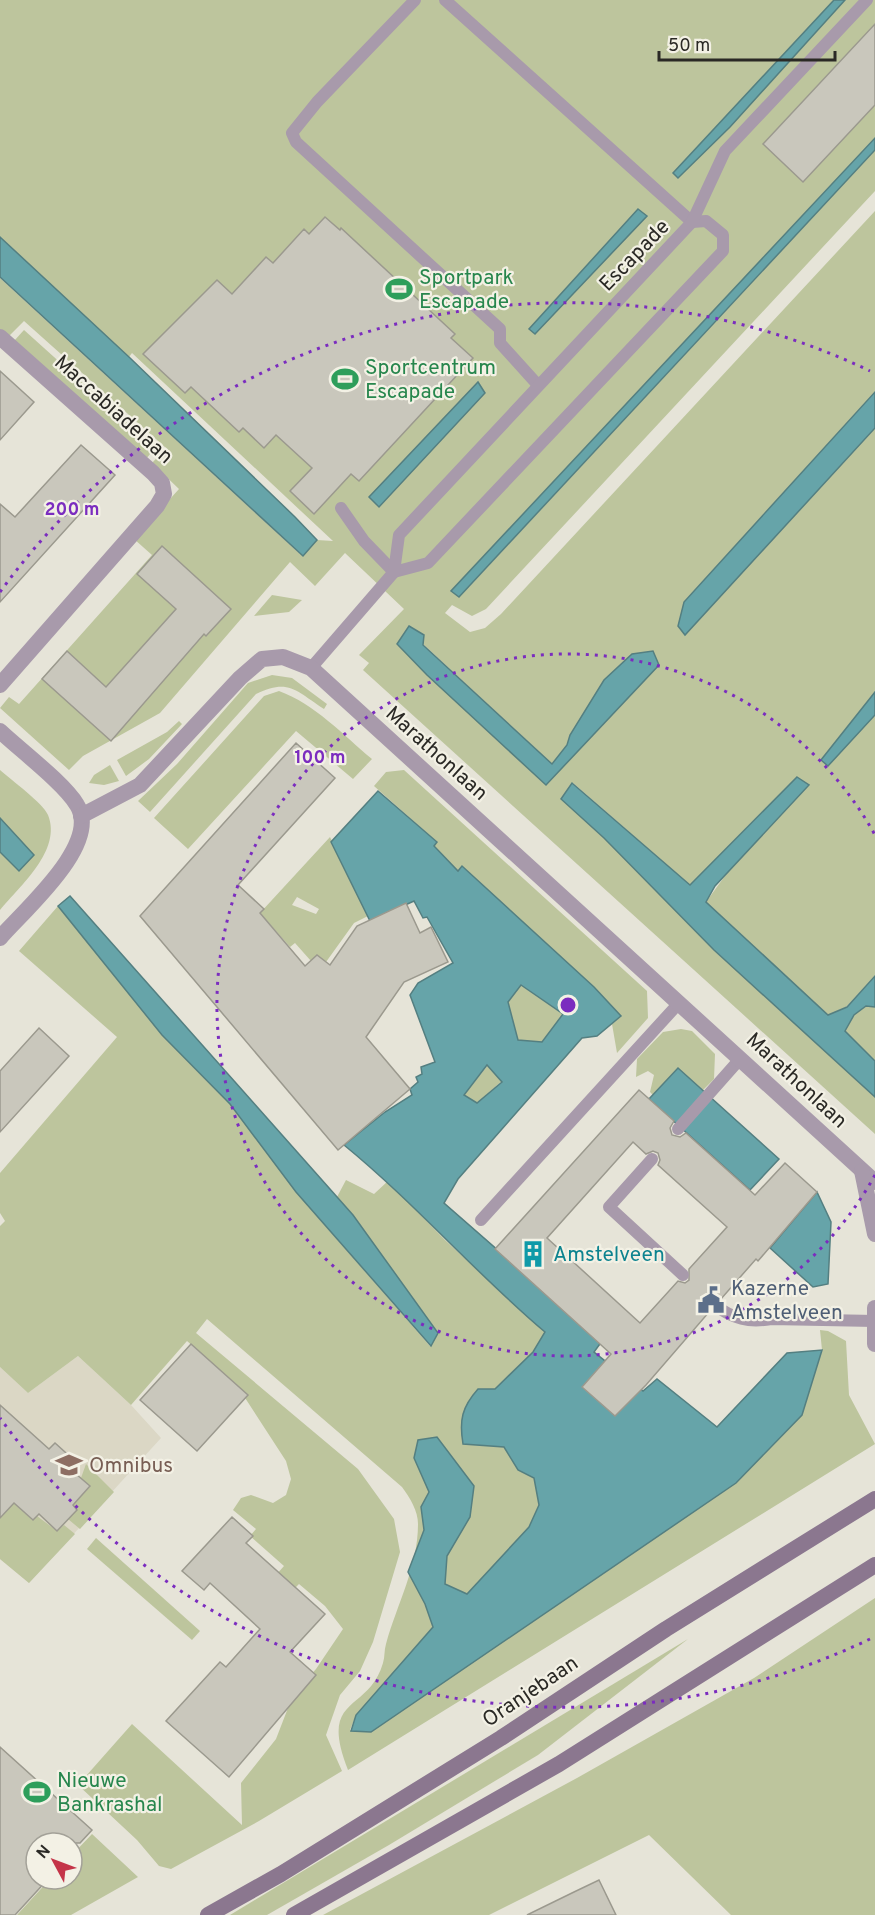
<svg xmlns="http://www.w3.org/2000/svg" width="875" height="1915" font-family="Overpass,sans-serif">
	<rect width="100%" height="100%" fill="#e6e4d8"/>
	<polygon fill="#dbd7c5" points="78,1356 131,1405 161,1438 29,1583 0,1559 0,1367 28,1393"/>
	<g fill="#bdc59d" fill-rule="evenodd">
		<path d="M0 0H875V138L498 547 467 589 875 150V191L486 609 472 616 452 605 445 613 470 632 485 628 501 614 875 211V392L684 602 685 634 875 428V976L846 1007 828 1015 706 902 797 777 690 885 573 783 561 798 604 838 714 950 875 1097V1134L363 670 369 663 359 655 404 609 345 553 315 586 290 562 160 713 83 756 69 770 0 708 9 697 19 704 152 555 134 539 179 489 152 463 166 448 24 321 9 336 0 329V278L300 554 317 540 333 541 132 353 129 357 0 237ZM423 635V644L552 764 567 745 570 735 659 664 546 785 398 644Z"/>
		<polygon points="24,330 155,448 146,459 14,341"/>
		<polygon points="272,595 302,600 289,612 254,616"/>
		<path d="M272 675 292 678 327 704 324 709C296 691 289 678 256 694L150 812 138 801 177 764 248 683Z"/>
		<path d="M279 691C315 704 343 735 372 759L353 779 296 731 188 849 154 818 264 696Z"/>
		<polygon points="179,721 182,724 149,759 126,776 117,760 167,732"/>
		<polygon points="110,765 119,781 104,785 89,783 94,775"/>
		<path d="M0 770C11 780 43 803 48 815 62 850 21 885 0 910Z"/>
		<polygon points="404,770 647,991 648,1018 617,1053 612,1024 621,1016 594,987 462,866 458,871 434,846 437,842 374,786 386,772"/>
		<path d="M330 837 368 916 354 923 326 962 311 961 295 943 290 947 260 913ZM297 897 319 909 316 914 292 905Z"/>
		<path d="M58 906 162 1035 230 1104 296 1192 430 1346 438 1333 353 1215 337 1197 346 1180 374 1194 388 1181 445 1240 545 1332 533 1352 495 1389 463 1444 504 1447 518 1470 534 1478 539 1505 529 1527 467 1594 445 1584 433 1627 356 1715 350 1730 371 1732 822 1350 820 1330 828 1331 846 1341 849 1395 875 1444 348 1770C318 1694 368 1714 383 1663 385 1657 384 1650 386 1644 397 1604 418 1567 418 1524 418 1511 410 1498 402 1487L207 1319 196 1333 358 1469 394 1519 400 1552 373 1642 360 1671 340 1695 326 1735 342 1771 259 1821 171 1869 159 1866 137 1840 78 1785 132 1724 242 1825 241 1783 276 1739 293 1695 316 1669 343 1629 325 1606 299 1584 293 1590 276 1575 284 1566 250 1536 256 1529 233 1510 241 1498 251 1495 273 1503 286 1495 291 1479 286 1461 236 1384 187 1341 131 1405 78 1356 28 1393 0 1367V1226L5 1221 0 1213V1173L117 1037 19 951Z"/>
		<polygon points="521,985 563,1014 542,1042 518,1040 508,1002"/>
		<polygon points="866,1006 875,1007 875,1061 845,1031 854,1015"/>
		<polygon points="681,1029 692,1031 715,1054 714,1079 703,1090 678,1068 653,1095 650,1092 654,1075 648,1071 636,1077 637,1059 663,1032"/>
		<polygon points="488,1065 502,1081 477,1103 464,1095"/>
		<polygon points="86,1464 114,1492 80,1529 68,1519 77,1510 73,1505 90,1487 81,1478"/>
		<polygon points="0,1503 8,1509 14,1503 32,1520 37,1516 57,1531 64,1525 75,1534 29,1583 0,1559"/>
		<polygon points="96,1538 200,1631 192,1640 87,1549"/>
		<polygon points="875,1598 875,1915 731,1915 649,1835 489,1915 323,1915 577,1778 754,1678"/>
		<polygon points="688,1639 538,1755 389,1845 267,1915 230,1915"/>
		<polygon points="92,1834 138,1877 71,1915 17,1915 50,1879 72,1879 72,1855"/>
	</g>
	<g fill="#66a4a9" stroke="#547f81" stroke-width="1.5" fill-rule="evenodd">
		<polygon points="834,0 845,0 730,127 678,178 673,173"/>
		<polygon points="875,138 875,150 459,597 451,591"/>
		<polygon points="638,209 647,216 535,334 529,329"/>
		<polygon points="0,237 129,357 295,517 317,540 303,556 0,277"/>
		<polygon points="478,382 485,393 379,507 369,497"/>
		<polygon points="875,392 875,428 685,635 678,626 684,602"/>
		<polygon points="409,626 424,635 423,645 552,764 567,745 570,735 604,680 632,654 653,651 659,665 546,785 427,675 397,644"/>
		<polygon points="875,692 875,715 828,766 821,760"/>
		<polygon points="797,777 809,785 715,886 706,902 828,1015 847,1007 875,976 875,1007 866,1006 854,1015 845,1031 875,1061 875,1097 714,950 604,838 561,799 572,783 690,885"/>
		<path d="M378 791 437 842 434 846 458 871 462 866 594 987 621 1016 597 1036 582 1038 458 1179 444 1203 602 1341 594 1352 643 1391 657 1379 717 1427 787 1353 822 1350 802 1415 736 1483 371 1732 351 1731 356 1715 433 1627 425 1604 408 1572 424 1530 421 1507 429 1492 414 1458 418 1440 437 1437 474 1486 470 1517 447 1556 445 1584 467 1594 529 1527 539 1505 534 1478 518 1470 504 1447 463 1444C459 1420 462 1407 478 1389H495L533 1352 545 1332C475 1273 415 1203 344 1145L385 1112 412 1095 410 1089 418 1082 416 1077 422 1074 421 1067 435 1062 410 995 418 983 453 963 427 917 423 918 414 901 370 921 331 842ZM521 985 563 1014 542 1042 518 1040 508 1002ZM487 1065 502 1082 477 1103 464 1095Z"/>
		<polygon points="0,818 34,855 19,871 0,852"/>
		<polygon points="70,896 353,1215 438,1333 431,1346 296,1192 230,1104 162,1035 58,906"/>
		<polygon points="678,1068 779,1159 750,1190 649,1099"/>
		<polygon points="817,1192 831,1222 828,1284 813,1287 770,1248"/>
	</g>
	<g fill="#c9c7bc" stroke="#9b998e" stroke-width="1.5" fill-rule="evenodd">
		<polygon points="875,24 875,105 803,182 763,144"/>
		<polygon points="325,217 340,230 341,228 455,334 451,338 473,358 359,481 351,474 314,514 290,491 312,468 276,435 264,448 243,428 239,432 191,387 185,393 143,354 217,280 232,294 266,257 273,263 304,229 309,234"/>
		<polygon points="0,371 34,402 0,440"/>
		<polygon points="81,445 115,475 0,602 0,504 15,517"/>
		<polygon points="162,546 231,609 206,636 204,634 111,741 42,679 67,651 106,687 176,609 137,574"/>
		<polygon points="296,743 335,778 238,885 264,909 260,913 305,966 317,955 330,965 357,926 406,903 420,933 431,927 448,962 404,982 366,1037 410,1089 338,1150 140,916"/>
		<polygon points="39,1028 69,1056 0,1132 0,1071"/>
		<path d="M639 1090 674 1121 670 1128 672 1135 680 1137 686 1133 755 1195 785 1163 817 1192 758 1261 756 1259 721 1299 715 1297 709 1300 707 1305 710 1311 646 1385 615 1416 582 1387 611 1354 495 1249ZM633 1142 646 1154 653 1151 658 1153 660 1160 658 1165 727 1227 689 1269V1280L685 1283 678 1281 640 1323 547 1238Z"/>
		<polygon points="191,1344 248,1395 197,1451 140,1400"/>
		<polygon points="0,1405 49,1449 55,1443 75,1461 69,1468 90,1486 73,1505 77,1510 57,1531 39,1514 33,1520 14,1503 0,1518"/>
		<polygon points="232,1517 253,1536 246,1543 325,1614 290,1652 316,1675 229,1777 166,1721 220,1662 226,1667 260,1629 210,1583 204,1590 182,1571"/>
		<polygon points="0,1747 92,1830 80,1843 36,1843 36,1879 48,1879 15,1915 0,1915"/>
		<polygon points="599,1880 616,1915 527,1915 574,1892"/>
	</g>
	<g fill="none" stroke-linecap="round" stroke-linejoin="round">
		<g stroke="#a89aab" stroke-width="12">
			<polyline points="415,0 317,102 292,133 296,142 500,329 500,343 537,384"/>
			<polyline points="445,0 692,222"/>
			<polyline points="341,508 364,541 394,572"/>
			<polyline points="394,572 428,563 723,251 723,235 706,221 692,222"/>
			<polyline points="311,668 394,572 399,535 692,222 725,151 867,0"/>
			<polyline points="678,1129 740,1059"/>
			<polyline points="652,1159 609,1207 683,1275"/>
			<polyline points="481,1220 679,1003"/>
			<path d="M715 1305C733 1319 749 1323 771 1319L875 1321"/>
		</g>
		<g stroke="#a89aab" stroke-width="16">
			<polyline points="0,337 153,473 162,483 164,494 157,506 0,685"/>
			<path d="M0 731C19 749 65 784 77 805 102 844 23 911 0 938"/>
			<polyline points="81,816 140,785 240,678 262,659 283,657 311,668 875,1182"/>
			<polyline points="862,1171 875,1234"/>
			<polyline points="875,1308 875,1344"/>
		</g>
		<g stroke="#8b778f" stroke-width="16">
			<polyline points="208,1915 281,1874 501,1738 666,1629 875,1499"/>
			<polyline points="294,1915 559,1764 875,1565"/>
		</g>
	</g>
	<g fill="none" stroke="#7b2cbf" stroke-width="3" stroke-dasharray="3 6">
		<path d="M875 1175A351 351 0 1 1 875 835"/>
		<path d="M870 1639A702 702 0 0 1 0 1418M0 592A702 702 0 0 1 870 371"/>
	</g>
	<defs>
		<symbol id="stadium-bare" viewBox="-9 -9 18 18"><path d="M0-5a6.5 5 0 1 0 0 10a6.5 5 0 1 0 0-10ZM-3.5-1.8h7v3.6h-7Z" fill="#2e9e5b" stroke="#f3f1e5" stroke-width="2.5" paint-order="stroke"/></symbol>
		<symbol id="building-bare" viewBox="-9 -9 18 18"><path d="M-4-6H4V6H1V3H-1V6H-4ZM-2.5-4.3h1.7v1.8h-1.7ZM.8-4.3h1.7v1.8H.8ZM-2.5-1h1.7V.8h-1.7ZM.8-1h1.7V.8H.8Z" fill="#0f9aa8" stroke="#f3f1e5" stroke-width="2.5" paint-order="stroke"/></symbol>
		<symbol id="civic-bare" viewBox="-9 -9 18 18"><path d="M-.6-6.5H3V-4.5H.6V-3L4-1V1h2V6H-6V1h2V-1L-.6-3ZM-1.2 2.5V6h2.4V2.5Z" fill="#5c6f8a" stroke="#f3f1e5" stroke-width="2.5" paint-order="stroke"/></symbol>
		<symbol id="school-bare" viewBox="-9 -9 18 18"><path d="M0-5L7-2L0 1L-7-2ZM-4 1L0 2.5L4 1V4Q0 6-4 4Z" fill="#8d6e63" stroke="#f3f1e5" stroke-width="2.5" paint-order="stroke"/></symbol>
	</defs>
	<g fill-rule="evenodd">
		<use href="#stadium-bare" x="380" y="270" width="38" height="38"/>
		<use href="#stadium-bare" x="326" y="360" width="38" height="38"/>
		<use href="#building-bare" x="514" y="1235" width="38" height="38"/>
		<use href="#civic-bare" x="692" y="1281" width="38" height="38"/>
		<use href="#school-bare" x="50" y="1446" width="38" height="38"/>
		<use href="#stadium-bare" x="18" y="1773" width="38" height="38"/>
	</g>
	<g text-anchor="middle" stroke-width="4.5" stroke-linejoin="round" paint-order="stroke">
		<g font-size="21" fill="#2a2925" stroke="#f3f1e5">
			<text transform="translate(634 255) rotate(-46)" y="7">Escapade</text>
			<text transform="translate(114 409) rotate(42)" y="7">Maccabiadelaan</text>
			<text transform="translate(437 753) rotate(42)" y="7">Marathonlaan</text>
			<text transform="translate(797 1080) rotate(43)" y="7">Marathonlaan</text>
			<text transform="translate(530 1691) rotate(-34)" y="7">Oranjebaan</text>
		</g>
		<g font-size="21" fill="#27864d" stroke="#f3f1e5" text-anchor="start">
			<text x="419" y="284">Sportpark<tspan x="419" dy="24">Escapade</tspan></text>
			<text x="365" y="374">Sportcentrum<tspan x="365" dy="24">Escapade</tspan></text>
			<text x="57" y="1787">Nieuwe<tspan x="57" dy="24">Bankrashal</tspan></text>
		</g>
		<g font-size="21" fill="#0d838f" stroke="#f3f1e5" text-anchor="start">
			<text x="553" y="1261">Amstelveen</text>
		</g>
		<g font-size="21" fill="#4e5e75" stroke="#f3f1e5" text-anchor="start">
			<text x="731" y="1295">Kazerne<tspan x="731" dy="24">Amstelveen</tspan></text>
		</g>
		<g font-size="21" fill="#785e54" stroke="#f3f1e5" text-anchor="start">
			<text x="89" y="1472">Omnibus</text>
		</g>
	</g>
	<circle cx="568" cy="1005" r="9" fill="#7b2cbf" stroke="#f3f1e5" stroke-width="3"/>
	<g font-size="18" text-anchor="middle" font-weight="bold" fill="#7b2cbf" stroke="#f3f1e5" stroke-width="4.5" stroke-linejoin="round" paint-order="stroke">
		<text x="72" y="515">200 m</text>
		<text x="320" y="763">100 m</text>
	</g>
	<g transform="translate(54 1861) rotate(311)"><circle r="28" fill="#f3f1e5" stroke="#a3a198" stroke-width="1.5"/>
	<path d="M0-4.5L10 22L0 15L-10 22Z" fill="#c43448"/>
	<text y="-9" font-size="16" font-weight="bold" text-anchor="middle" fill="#2a2925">N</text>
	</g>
	<path d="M659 51v9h176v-9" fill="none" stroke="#2a2925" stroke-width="3"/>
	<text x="668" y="51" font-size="18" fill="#2a2925" stroke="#f3f1e5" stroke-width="4.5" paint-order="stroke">50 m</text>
</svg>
